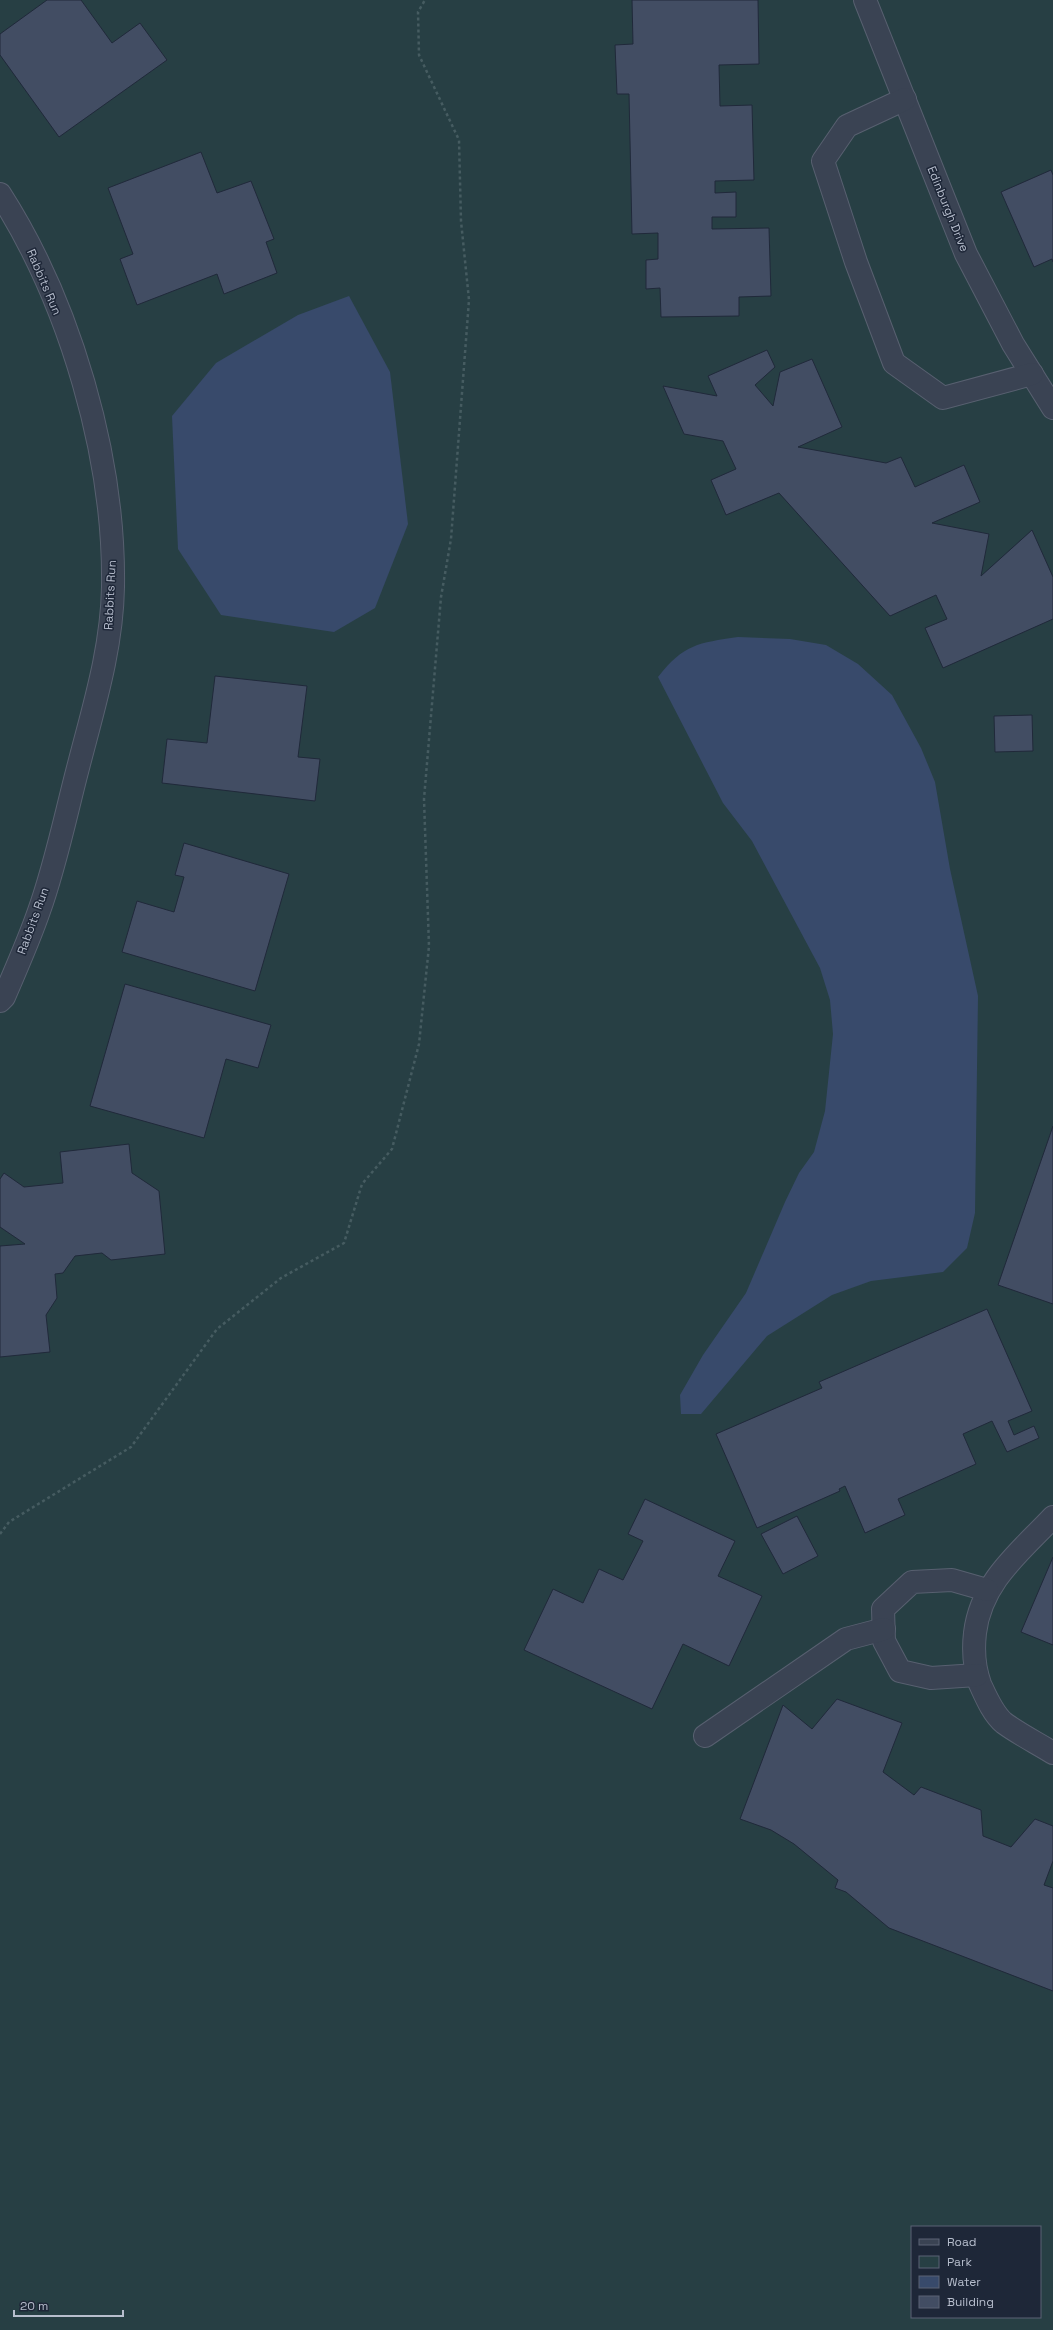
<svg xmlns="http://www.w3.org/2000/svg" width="1053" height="2330" font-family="'Space Grotesk',sans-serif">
	<rect width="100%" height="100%" fill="#253043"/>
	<path fill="#273f44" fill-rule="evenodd" d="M0 0H1053V2330H0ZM912 2227H1040V2317H912Z"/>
	<g fill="#384a6b">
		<polygon points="349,296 390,372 408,524 375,608 334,632 221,615 178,549 172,416 216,363 298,315"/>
		<path d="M738 637 790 639 826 645 858 664 892 695 921 748 935 782 950 869 978 996 975 1213 967 1248 943 1272 871 1281 832 1295 767 1336 701 1414H681L680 1395 703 1355 746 1293 785 1202 799 1173 814 1152 825 1111 833 1034 830 1000 820 968 752 841 723 803 658 677C684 644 698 643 738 637Z"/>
	</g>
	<g fill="#424d63" stroke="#20293a">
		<polygon points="47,0 81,0 112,43 140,23 167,60 59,137 0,55 0,34"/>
		<polygon points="632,0 758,0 759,64 719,65 720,106 752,105 754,180 715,181 715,193 736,192 736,217 712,217 712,229 769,228 771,296 739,297 739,316 661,317 660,288 646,289 646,260 658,259 658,233 632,234 629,94 617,94 615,45 633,44"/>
		<polygon points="201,152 217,193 251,181 274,239 266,242 277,273 224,294 217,274 137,305 120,259 133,254 108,188"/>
		<polygon points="1051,170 1053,175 1053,262 1052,259 1034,267 1001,192"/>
		<polygon points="767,350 775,367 755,385 773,406 780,372 812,359 842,427 798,447 886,463 901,457 915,487 964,465 980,502 932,523 989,534 981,576 1032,530 1053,577 1053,619 943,668 925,628 947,619 936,595 890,616 779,493 726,515 711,480 736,469 723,441 684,434 663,386 717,396 708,376"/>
		<polygon points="215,676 307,686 298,757 320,759 315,801 162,783 167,739 207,743"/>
		<polygon points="1032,715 1033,751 995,752 994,716"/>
		<polygon points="184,843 289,874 255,991 122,952 137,901 174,912 184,877 175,875"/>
		<polygon points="125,984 271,1025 258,1068 226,1059 204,1138 90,1106"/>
		<polygon points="1053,1126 1053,1304 998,1285"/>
		<polygon points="129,1144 132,1173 159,1191 165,1254 111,1260 102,1253 75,1256 63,1273 55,1274 57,1298 46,1315 50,1352 0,1357 0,1246 25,1244 0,1227 0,1179 4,1173 24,1187 63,1183 60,1152"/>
		<polygon points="987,1309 1032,1411 1008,1421 1014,1435 1034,1426 1039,1438 1007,1452 992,1421 963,1434 976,1464 898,1499 905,1515 865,1533 845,1486 839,1489 840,1491 757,1528 716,1434 822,1388 819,1382"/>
		<polygon points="645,1499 735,1541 718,1576 762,1596 729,1666 683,1644 652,1709 524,1650 553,1589 583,1603 599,1569 623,1580 643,1541 628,1534"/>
		<polygon points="797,1516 818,1556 783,1574 761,1534"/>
		<polygon points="1053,1557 1053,1645 1021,1632"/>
		<polygon points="837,1699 902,1723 883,1772 914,1795 921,1787 981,1810 983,1836 1011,1847 1035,1819 1053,1826 1053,1861 1044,1885 1053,1888 1053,1991 889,1928 846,1892 835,1888 838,1880 794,1844 771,1830 740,1819 783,1705 812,1729"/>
	</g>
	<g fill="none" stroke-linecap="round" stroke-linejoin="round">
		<defs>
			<g id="minor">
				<polyline points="865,0 966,254 1013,344 1053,408"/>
				<polyline points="905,99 847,126 823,161 856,262 894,363 943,398 1032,374"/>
				<path d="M0 194C70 303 115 457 113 587 112 648 94 706 79 764 66 813 56 864 39 911 29 940 16 969 4 997L0 1001"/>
				<path d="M1053 1517C1019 1553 981 1582 975 1633 973 1650 974 1667 980 1684 986 1697 993 1714 1004 1723 1019 1734 1037 1743 1053 1753"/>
				<polyline points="977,1675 931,1678 900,1671 884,1641 883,1609 912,1582 952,1580 987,1590"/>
				<polyline points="705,1736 846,1639 884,1629"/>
			</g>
		</defs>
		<use href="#minor" stroke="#586070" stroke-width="24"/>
		<polyline stroke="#465c61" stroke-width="2.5" stroke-dasharray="3 3" stroke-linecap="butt" points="0,1534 9,1522 131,1447 217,1329 281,1278 344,1243 362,1184 392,1149 419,1044 429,946 424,799 441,597 451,539 469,300 461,221 459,140 419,55 418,12 425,0"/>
		<use href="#minor" stroke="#3a4353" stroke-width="22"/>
	</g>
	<g text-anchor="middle" stroke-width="3" stroke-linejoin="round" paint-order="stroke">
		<g font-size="12" fill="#b7becd" stroke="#1e2738">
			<text transform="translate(948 209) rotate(68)" y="4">Edinburgh Drive</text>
			<text transform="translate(44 282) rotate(67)" y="4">Rabbits Run</text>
			<text transform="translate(110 595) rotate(-87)" y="4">Rabbits Run</text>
			<text transform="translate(33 921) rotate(-70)" y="4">Rabbits Run</text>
		</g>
	</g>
	<rect x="911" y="2226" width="130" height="92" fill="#1e2738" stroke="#5b6374"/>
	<rect x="919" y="2239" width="20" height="6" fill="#3a4353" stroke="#5b6374"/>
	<text x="947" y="2246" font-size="12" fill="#b7becd">Road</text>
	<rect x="919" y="2256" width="20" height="12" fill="#273f44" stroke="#5b6374"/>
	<text x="947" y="2266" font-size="12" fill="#b7becd">Park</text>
	<rect x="919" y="2276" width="20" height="12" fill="#384a6b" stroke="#5b6374"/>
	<text x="947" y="2286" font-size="12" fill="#b7becd">Water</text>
	<rect x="919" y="2296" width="20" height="12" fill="#424d63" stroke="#5b6374"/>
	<text x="947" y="2306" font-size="12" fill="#b7becd">Building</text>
	<path d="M14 2310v6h109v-6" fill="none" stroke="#b7becd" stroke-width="2"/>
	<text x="20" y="2310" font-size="12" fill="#b7becd" stroke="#1e2738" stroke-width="3" paint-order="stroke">20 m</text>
</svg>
